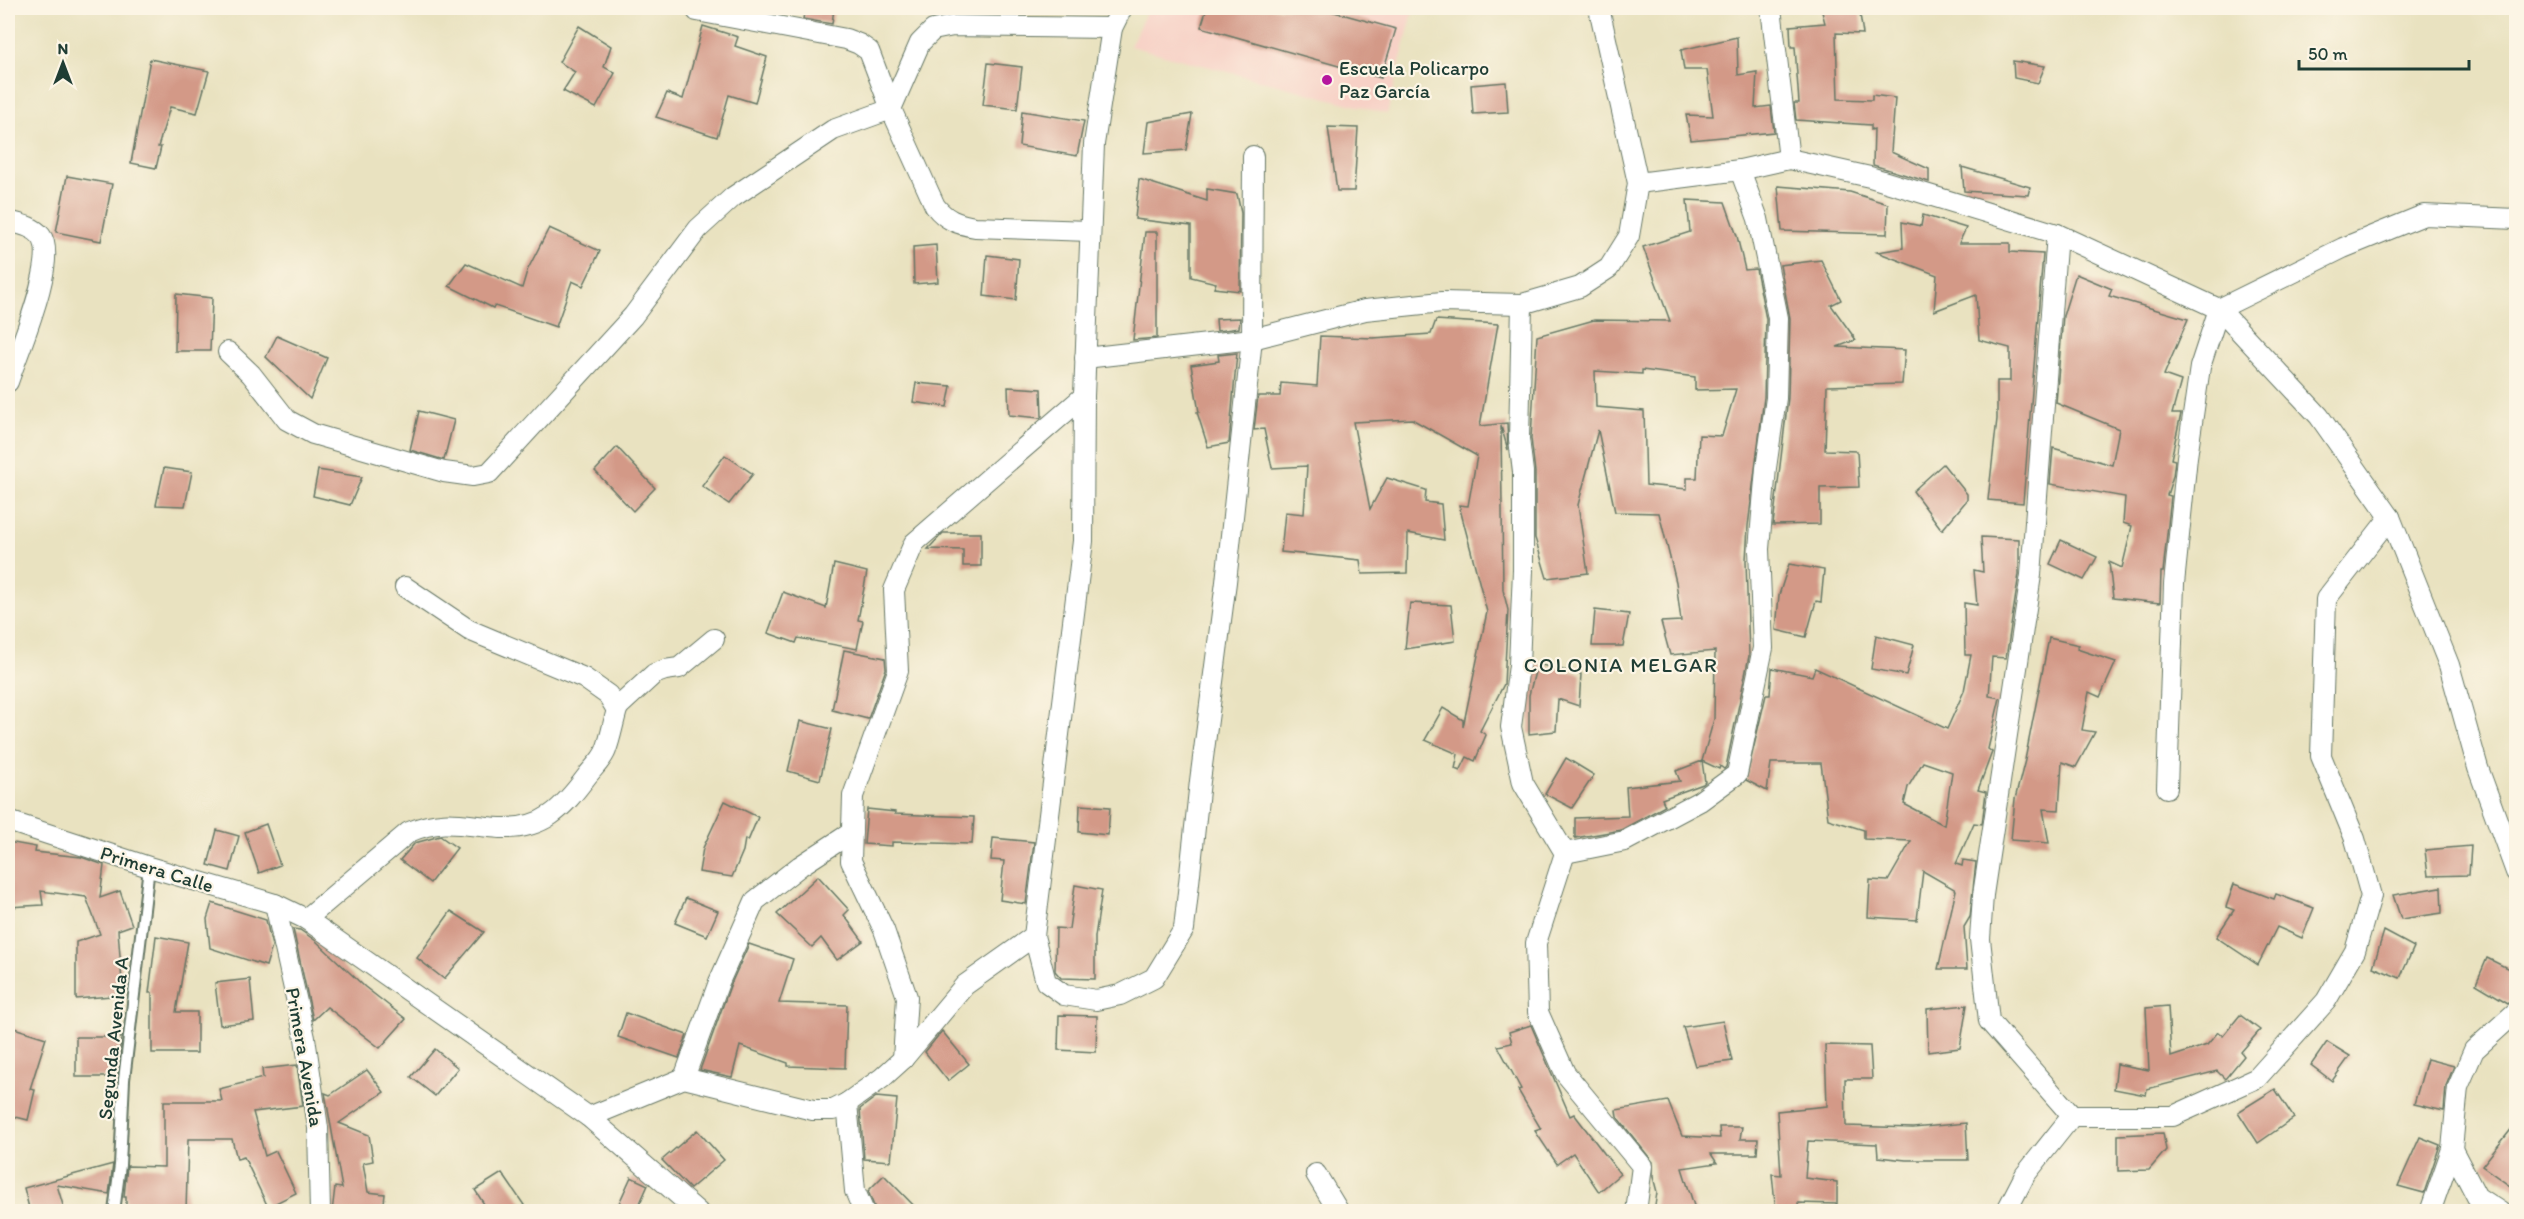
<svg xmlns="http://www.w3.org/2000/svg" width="2524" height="1219" font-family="Itim,sans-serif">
	<rect width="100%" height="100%" fill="#fcf5e5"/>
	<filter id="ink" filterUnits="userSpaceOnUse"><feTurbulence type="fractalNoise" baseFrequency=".0167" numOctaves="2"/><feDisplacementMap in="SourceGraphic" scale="12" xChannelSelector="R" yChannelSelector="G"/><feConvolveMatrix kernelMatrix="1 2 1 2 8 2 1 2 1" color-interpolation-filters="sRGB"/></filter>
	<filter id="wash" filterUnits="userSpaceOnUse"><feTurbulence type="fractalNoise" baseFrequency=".008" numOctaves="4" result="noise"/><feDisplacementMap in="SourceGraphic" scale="24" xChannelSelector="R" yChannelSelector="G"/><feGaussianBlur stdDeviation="1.35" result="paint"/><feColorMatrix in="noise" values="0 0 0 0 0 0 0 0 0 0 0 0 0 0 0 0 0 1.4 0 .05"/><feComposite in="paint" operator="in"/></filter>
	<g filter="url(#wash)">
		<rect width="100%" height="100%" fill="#e9e2c0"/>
		<polygon fill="#f7d1c6" points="1148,8 1414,8 1387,114 1130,46"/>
		<g id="blocks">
			<g fill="#d39987" fill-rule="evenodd">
				<polygon points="805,8 834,8 832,24 803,19"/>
				<polygon points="1207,8 1320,8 1396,29 1381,78 1201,27"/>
				<polygon points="1821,8 1859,8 1863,34 1836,33 1838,99 1872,100 1872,95 1895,98 1891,152 1929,169 1929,182 1873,165 1874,129 1871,130 1871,125 1796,120 1794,103 1799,103 1795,47 1791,47 1790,26 1825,23"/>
				<polygon points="579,26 611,46 604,67 615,73 596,108 563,91 575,72 559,62"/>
				<polygon points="703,26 738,37 735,46 767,57 755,103 729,95 717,137 656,117 667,93 683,99"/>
				<polygon points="1737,37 1738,75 1757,72 1755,108 1771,106 1774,132 1691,140 1686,115 1713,116 1707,70 1684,70 1681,50"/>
				<polygon points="150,59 209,71 197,113 170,107 158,147 161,147 156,168 131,163"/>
				<polygon points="2013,61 2045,66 2038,83 2014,78"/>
				<polygon points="988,63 1022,67 1017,109 983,105"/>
				<polygon points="1506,82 1508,112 1473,114 1471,85"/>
				<polygon points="1022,111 1084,121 1077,156 1019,146"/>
				<polygon points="1192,114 1186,150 1144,153 1148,122"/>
				<polygon points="1328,127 1358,128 1354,191 1337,191"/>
				<polygon points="1962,167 2030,187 2028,195 1964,191"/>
				<polygon points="67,176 112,184 101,241 56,232"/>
				<polygon points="1139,179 1207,201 1207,189 1237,194 1241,213 1240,291 1214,288 1216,283 1191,277 1191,226 1135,219"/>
				<polygon points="1778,186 1850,192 1888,204 1887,234 1782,231"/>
				<path d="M1687 200 1725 202 1737 236 1745 270 1756 269 1766 319 1764 397 1748 526 1746 560 1749 656 1726 767 1724 769 1720 766 1719 769 1702 761 1714 719 1715 651 1670 655 1661 622 1681 621 1676 582 1659 513 1615 512 1598 430 1578 505 1588 573 1547 578 1535 538V472L1531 438 1537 336 1594 320 1670 321 1643 247 1690 232ZM1642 370 1695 377V390L1736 389 1722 436 1699 435 1697 478H1687V489L1646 485 1644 411 1596 407 1595 371 1642 374Z"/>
				<polygon points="1923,215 1966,228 1959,243 2010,243 2010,252 2043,254 2023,503 1988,500 1997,419 1997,381 2010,381 2010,348 1979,340 1976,295 1934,311 1937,275 1877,252 1903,248 1902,222 1921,226"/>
				<polygon points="549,228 600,251 583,286 572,281 556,327 495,306 493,308 449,286 466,263 522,288 527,271"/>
				<polygon points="1145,232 1157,232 1157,338 1133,340"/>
				<polygon points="936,245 938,282 914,284 913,247"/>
				<polygon points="987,255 1019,259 1016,300 984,296"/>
				<polygon points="1821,260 1841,300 1831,305 1856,340 1837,347 1905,350 1902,384 1827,386 1825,450 1857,451 1859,487 1820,488 1820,524 1773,525 1788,398 1790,318 1780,265"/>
				<polygon points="2076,274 2112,289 2109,296 2188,319 2164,375 2181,381 2172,414 2181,414 2171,459 2175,460 2173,476 2167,495 2171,496 2163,572 2161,572 2160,603 2113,598 2109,562 2122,568 2132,526 2123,523 2125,497 2050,484 2053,448 2112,465 2119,429 2056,403 2063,316"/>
				<polygon points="176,294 212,298 210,351 175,351"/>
				<polygon points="1240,318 1239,328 1217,331 1216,319"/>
				<polygon points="1436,320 1498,324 1480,426 1507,423 1508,450 1501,426 1503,590 1508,610 1504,684 1480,731 1486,735 1475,761 1467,757 1460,771 1455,769 1458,754 1425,740 1443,708 1463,720 1463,727 1487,612 1459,505 1468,506 1477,456 1412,419 1353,422 1370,509 1387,478 1426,490 1425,502 1441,504 1444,540 1408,533 1407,573 1362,574 1360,560 1281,552 1285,512 1304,514 1307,466 1272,468 1264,429 1254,430 1258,396 1280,396 1281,383 1317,386 1320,336 1373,338 1431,334"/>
				<polygon points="277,336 327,358 310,399 266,357"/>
				<polygon points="1237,353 1229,443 1208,447 1197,412 1199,412 1191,365 1219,361 1218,355"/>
				<polygon points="916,383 951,386 947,407 913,402"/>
				<polygon points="1008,387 1041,389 1042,416 1040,418 1009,415"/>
				<polygon points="419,411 454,420 444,460 410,450"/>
				<polygon points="617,447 655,488 633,511 595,471"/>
				<polygon points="725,455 753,474 729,504 702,486"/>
				<polygon points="1943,464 1967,494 1967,500 1942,530 1913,491"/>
				<polygon points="164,468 192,472 185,506 156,505"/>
				<polygon points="318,470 362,477 350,505 313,496"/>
				<polygon points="943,533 981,533 981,566 963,566 963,550 928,549"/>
				<path d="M1981 537 2019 539V574L2006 658 1992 657 1989 696 2000 698 1988 749 1992 752 1978 790 1986 792 1982 824 1974 823 1956 864 1962 866 1963 860 1976 862 1970 917 1964 927 1967 969H1938L1956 890 1923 871 1917 920 1868 917 1870 880 1888 881 1911 841 1864 839V830L1828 819 1821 763H1771L1767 791 1746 780 1766 695H1770L1772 668 1812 676 1815 668 1947 729 1964 691 1971 655H1965L1964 603 1977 605 1974 570 1983 572ZM1923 762 1952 772 1944 825 1904 804 1908 787Z"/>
				<polygon points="2061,540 2097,557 2084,580 2050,564"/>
				<polygon points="834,564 867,572 858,620 863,621 857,649 798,638 796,643 768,633 783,592 826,608"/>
				<polygon points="1789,564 1824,570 1821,602 1816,601 1806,637 1776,630 1779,595"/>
				<polygon points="1410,603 1451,605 1455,641 1405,649"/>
				<polygon points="1595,610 1629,614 1623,646 1592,646"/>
				<polygon points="1876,635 1914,645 1906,675 1871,669"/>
				<polygon points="2049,638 2079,645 2077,649 2116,662 2100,697 2089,692 2082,730 2095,732 2076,767 2062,762 2059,810 2043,809 2049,843 2011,840 2015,799 2025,760"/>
				<polygon points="844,650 885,658 886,669 868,719 832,710"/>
				<polygon points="1537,664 1581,674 1579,706 1558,699 1556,731 1529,734 1529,695"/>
				<polygon points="800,721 832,729 820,780 788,771"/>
				<polygon points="1566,758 1594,775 1572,808 1545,794"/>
				<polygon points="1702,761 1705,782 1703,784 1662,799 1665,806 1621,830 1575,838 1575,818 1628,816 1626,787 1680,781 1676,771"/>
				<polygon points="725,801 758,817 748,841 745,839 743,851 732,877 699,872 703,848"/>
				<polygon points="1080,805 1110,807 1108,835 1079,832"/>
				<polygon points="867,809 895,812 895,814 974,817 972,844 892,842 892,846 864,844"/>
				<polygon points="266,824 280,865 259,873 245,832"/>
				<polygon points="217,830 239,836 230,871 208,865"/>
				<polygon points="440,836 457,848 430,883 400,860 415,843"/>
				<polygon points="993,838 1034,842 1026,904 1000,900 1004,861 991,860"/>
				<polygon points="8,842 36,847 35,852 81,857 104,865 100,898 120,891 132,925 118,930 123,995 76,999 76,942 100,934 86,897 41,891 43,905 8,907"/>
				<polygon points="2471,846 2469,875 2428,876 2425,850"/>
				<polygon points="818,876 849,910 844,915 863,941 837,960 821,938 812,947 777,914"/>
				<polygon points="2234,884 2274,899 2276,894 2314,908 2302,938 2277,927 2258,965 2216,937 2234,910 2226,907"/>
				<polygon points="1075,885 1102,890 1095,937 1095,979 1061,978 1055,971 1056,928 1069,929"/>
				<polygon points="2441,887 2442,913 2401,919 2393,895"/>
				<polygon points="686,898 718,911 707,936 675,923"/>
				<polygon points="212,903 266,920 272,946 266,966 210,948 207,919"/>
				<polygon points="451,911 484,932 444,979 417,958"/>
				<polygon points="293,929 300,930 316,941 365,987 406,1019 380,1048 327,1007 313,1020"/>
				<polygon points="2384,931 2414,947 2400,978 2373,967"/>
				<polygon points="156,936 188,942 176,1012 197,1012 197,1053 152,1053 152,993 149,993"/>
				<polygon points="749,944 793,959 779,1003 847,1005 845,1068 788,1066 788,1063 740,1046 732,1077 700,1070 730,986"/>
				<polygon points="2487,958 2517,973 2517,994 2508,1003 2476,984"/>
				<polygon points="250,979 254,1021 220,1025 215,983"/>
				<polygon points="1967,1005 1960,1048 1928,1052 1927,1009"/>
				<polygon points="2168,1006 2171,1057 2207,1045 2218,1032 2223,1036 2240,1015 2260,1030 2241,1052 2244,1056 2225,1079 2217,1071 2147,1089 2146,1095 2114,1089 2117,1064 2149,1070 2146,1008"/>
				<polygon points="626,1013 687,1035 679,1058 618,1037"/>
				<polygon points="1059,1015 1097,1016 1096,1052 1058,1050"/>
				<polygon points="1723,1021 1732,1061 1695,1066 1683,1027"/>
				<polygon points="1531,1025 1570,1116 1574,1114 1620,1174 1599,1192 1573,1153 1557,1164 1535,1131 1541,1129 1518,1090 1521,1089 1498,1046 1512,1043 1509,1032"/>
				<polygon points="14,1028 46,1038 30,1089 35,1090 28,1120 8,1115 8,1049"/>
				<polygon points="942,1031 969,1064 948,1081 925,1052"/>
				<polygon points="76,1037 121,1037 117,1077 76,1077"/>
				<polygon points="2327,1042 2350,1056 2332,1081 2311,1065"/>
				<polygon points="1825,1045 1870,1046 1872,1079 1845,1079 1846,1126 1913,1128 1966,1123 1968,1160 1906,1160 1878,1157 1877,1144 1808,1141 1805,1178 1837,1182 1837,1204 1798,1203 1799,1212 1776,1212 1772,1174 1781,1175 1777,1111 1827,1106"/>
				<polygon points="435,1049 458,1068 435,1096 411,1077"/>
				<polygon points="2427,1059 2454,1066 2446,1086 2444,1111 2414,1104"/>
				<polygon points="297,1065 303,1106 253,1112 265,1156 276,1151 296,1193 268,1207 244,1157 237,1159 232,1139 188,1139 186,1212 126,1212 126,1197 124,1197 127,1166 164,1167 164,1101 222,1101 219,1089 263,1078 262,1069"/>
				<polygon points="367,1070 384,1092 339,1123 369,1135 373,1161 363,1163 368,1192 385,1194 383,1212 332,1212 335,1187 342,1188 325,1093 330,1095"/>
				<polygon points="2275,1089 2294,1118 2258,1143 2238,1112"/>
				<polygon points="876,1097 897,1099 891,1161 864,1159 860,1109"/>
				<polygon points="1668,1101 1682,1136 1720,1138 1719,1127 1742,1127 1740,1139 1758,1139 1757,1154 1711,1154 1717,1163 1682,1168 1696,1212 1654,1212 1657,1192 1653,1177 1653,1162 1617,1117 1616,1110"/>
				<polygon points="2517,1122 2517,1191 2482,1166"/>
				<polygon points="697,1130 724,1160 690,1189 662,1160"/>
				<polygon points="2163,1133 2166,1150 2149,1170 2118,1171 2118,1135"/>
				<polygon points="2420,1137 2440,1145 2424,1193 2398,1186"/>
				<polygon points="113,1164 109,1194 57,1185 65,1212 30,1212 24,1188"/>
				<polygon points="502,1173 524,1205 515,1212 489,1212 475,1190"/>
				<polygon points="884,1175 920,1212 876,1211 868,1191"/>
				<polygon points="631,1177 648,1185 636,1212 615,1212"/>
			</g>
		</g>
	</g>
	<g filter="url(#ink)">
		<use href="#blocks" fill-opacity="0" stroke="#667765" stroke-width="1.5"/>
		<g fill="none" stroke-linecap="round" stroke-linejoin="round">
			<defs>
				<polyline id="lane" points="114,1212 120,1165 124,1080 149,867"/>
				<g id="street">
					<polyline points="1771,8 1789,159"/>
					<path d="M697 11 846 39 859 44 869 51 891 109 935 206C946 220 957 224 975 227L1090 231"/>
					<polyline points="1638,183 1740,170 1789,159 1870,177 2057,234 2219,309 2319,416 2390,517 2449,665 2478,768 2516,872"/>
					<path d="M8 221C19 224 33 226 41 236 59 259 17 354 8 382"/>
					<polyline points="2057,234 2031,575 1983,895 1980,939 1989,1021 2072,1116 2173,1116 2257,1078 2326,1001 2355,951 2371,896 2355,839 2321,756 2326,599 2390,517"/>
					<polyline points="1522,304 1519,439 1523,472 1523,570 1519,665 1511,727 1523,783 1565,853 1536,943 1538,1012 1565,1073 1642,1166 1636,1212"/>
					<polyline points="228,352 251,374 287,420 313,434 444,472 473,476 489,473 633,316 698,229 733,197 833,130 891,109 920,43 933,30 953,26 1112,28"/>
					<polyline points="1085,358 1252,339 1365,310 1442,302 1522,304 1580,287 1609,268 1629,236 1638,183 1599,8"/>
					<polyline points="616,709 654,674 665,670 679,668 714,639"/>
					<polyline points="2167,788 2174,584 2187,457 2200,367 2219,309 2343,248 2424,215 2516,219"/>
					<polyline points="8,821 149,867 275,904 306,919 589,1117 698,1212"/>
					<polyline points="1565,853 1625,841 1700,801 1737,774 1763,648 1759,549 1766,468 1776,398 1778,318 1758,219 1740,170"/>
					<polyline points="275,904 305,1038 318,1128 320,1212"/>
					<path d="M306 919 409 832C444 817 465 826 500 828 544 830 563 808 587 776 593 768 603 759 606 750 611 737 613 723 617 710L608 695 584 678 469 630 405 587"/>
					<polyline points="1034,936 1046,982 1064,995 1096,1000 1120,995 1154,978 1184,929 1200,781 1226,582 1252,339 1253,156"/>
					<polyline points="903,1059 907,997 884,930 851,861 853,796 898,671 894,590 914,543 1084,396"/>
					<polyline points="684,1078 719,982 755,901 800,866 852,832"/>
					<polyline points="847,1103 855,1191 864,1212"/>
					<polyline points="589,1117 684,1078 813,1110 833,1110 847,1103 882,1078 903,1059 965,985 1034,936 1083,541 1084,396 1094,144 1112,28 1122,8"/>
					<polyline points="2452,1149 2477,1197 2500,1212"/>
					<polyline points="1316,1174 1339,1212"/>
					<polyline points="2009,1212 2008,1208 2025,1175 2072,1116"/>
					<polyline points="2430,1212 2452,1149 2458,1087 2474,1050 2516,1012"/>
				</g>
			</defs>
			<use href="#lane" stroke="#667765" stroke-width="14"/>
			<use href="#street" stroke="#667765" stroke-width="22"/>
			<use href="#lane" stroke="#fff" stroke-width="10"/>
			<use href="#street" stroke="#fff" stroke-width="20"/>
		</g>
	</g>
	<circle fill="#b5179e" stroke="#fcf5e5" stroke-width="2" cx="1327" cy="80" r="6"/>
	<g text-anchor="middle" stroke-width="4.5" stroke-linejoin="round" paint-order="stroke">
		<g font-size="20" fill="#1f3d34" stroke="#fcf5e5" text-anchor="start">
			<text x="1339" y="75">Escuela Policarpo<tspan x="1339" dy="23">Paz García</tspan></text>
		</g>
		<g font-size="20" fill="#1f3d34" stroke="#fcf5e5">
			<text transform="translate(157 869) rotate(17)" y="7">Primera Calle</text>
			<text transform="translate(113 1038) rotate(-84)" y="7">Segunda Avenida A</text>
			<text transform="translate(305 1057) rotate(80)" y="7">Primera Avenida</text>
		</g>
		<g font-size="21" letter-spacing="1.5" fill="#1f3d34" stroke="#fcf5e5">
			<text x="1621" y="672">COLONIA MELGAR</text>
		</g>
	</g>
	<rect width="2524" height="1219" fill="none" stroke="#fcf5e5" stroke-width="30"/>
	<g transform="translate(63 63)" stroke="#fcf5e5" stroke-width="4.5" paint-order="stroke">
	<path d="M0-4.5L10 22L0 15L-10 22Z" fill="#1f3d34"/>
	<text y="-9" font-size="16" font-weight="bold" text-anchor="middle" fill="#1f3d34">N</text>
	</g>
	<path d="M2299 60v9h170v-9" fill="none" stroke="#1f3d34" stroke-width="3"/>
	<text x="2308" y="60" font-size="18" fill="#1f3d34" stroke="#fcf5e5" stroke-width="4.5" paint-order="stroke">50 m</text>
</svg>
